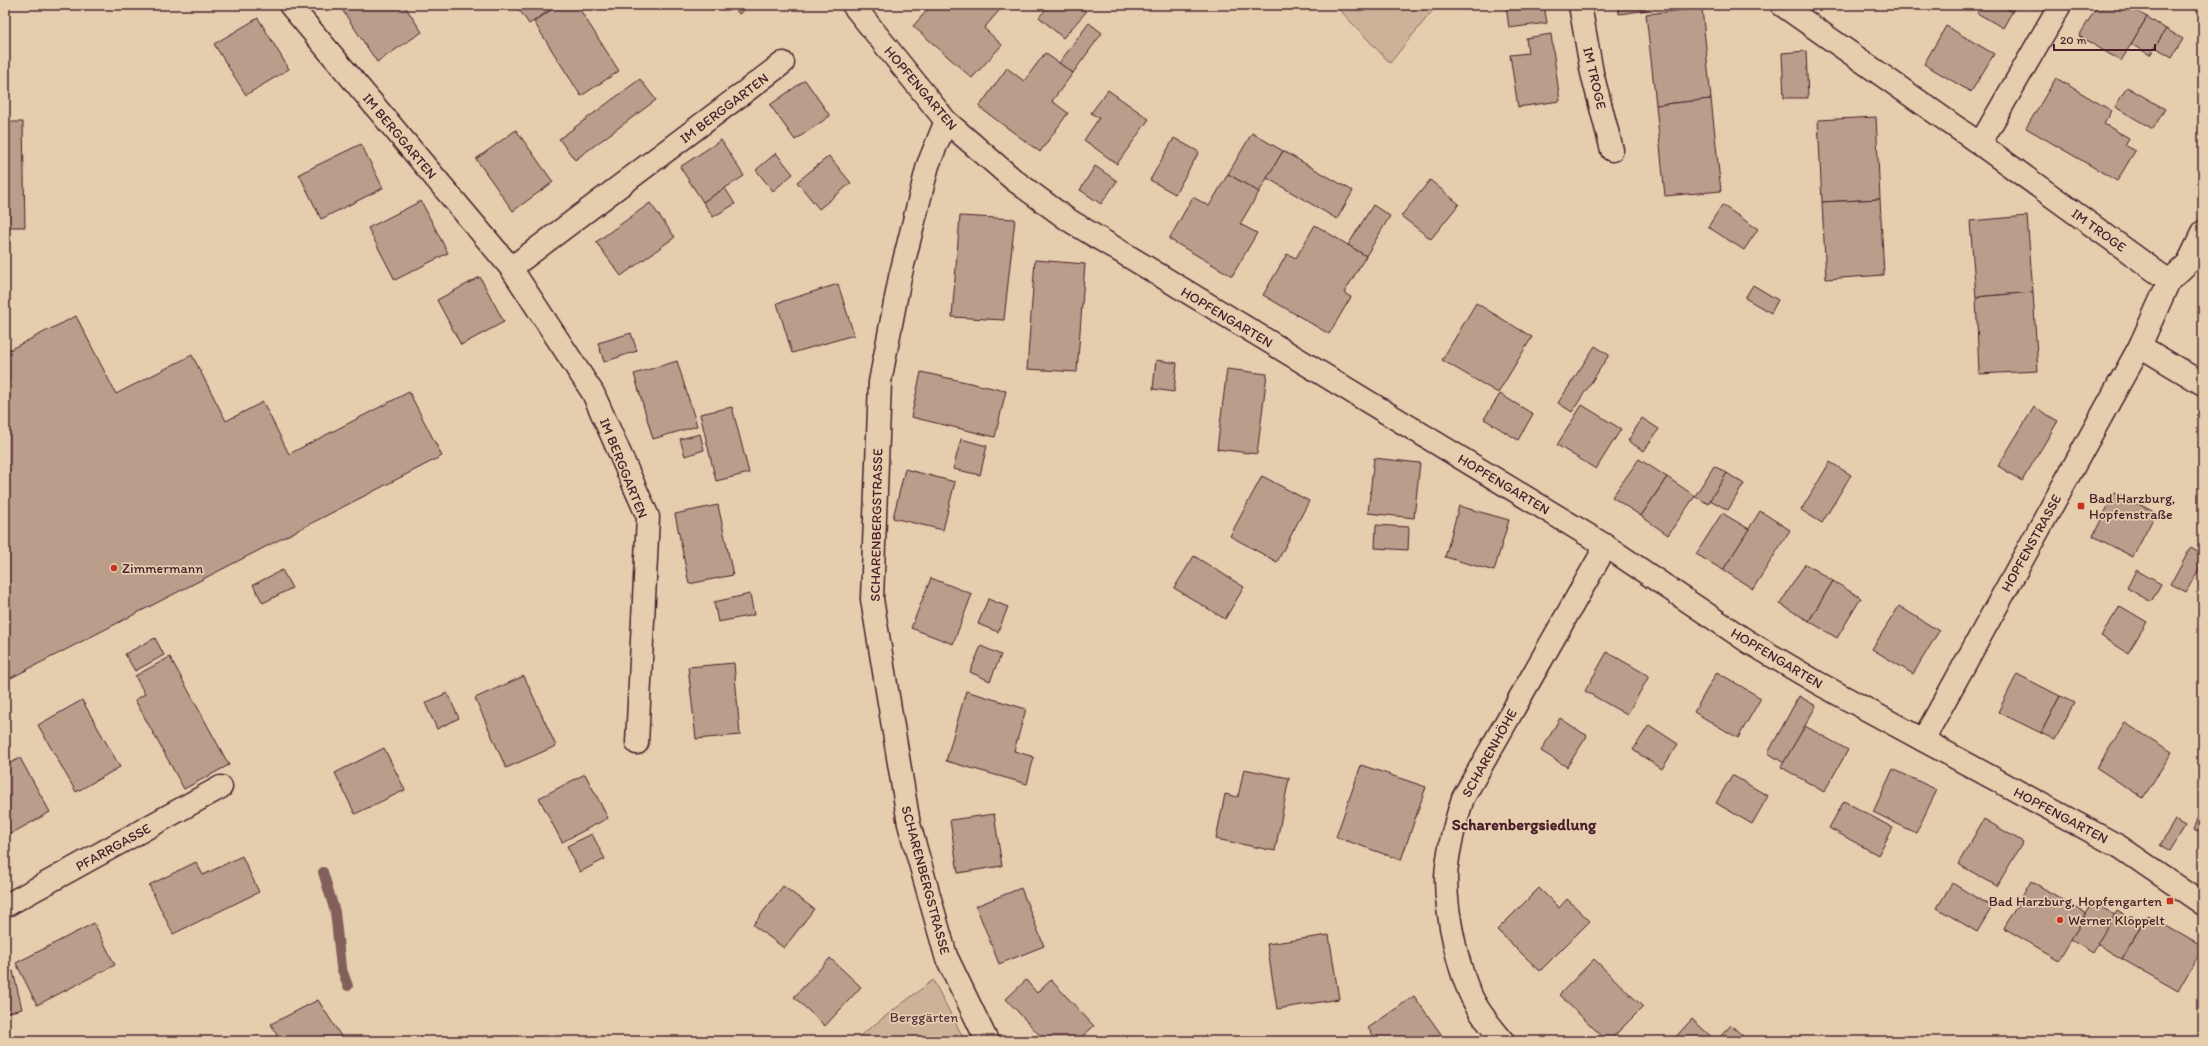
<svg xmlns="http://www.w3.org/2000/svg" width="2208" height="1046" font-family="Itim,sans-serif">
	<rect width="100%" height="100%" fill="#e5ceae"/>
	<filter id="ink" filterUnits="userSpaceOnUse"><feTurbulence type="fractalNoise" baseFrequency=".025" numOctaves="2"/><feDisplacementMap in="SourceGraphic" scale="8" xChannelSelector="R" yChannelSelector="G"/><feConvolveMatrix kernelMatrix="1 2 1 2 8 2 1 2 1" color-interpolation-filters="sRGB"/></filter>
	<g filter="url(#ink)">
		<g fill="#ccb299" stroke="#8b6862">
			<polygon points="1335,5 1437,5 1390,63"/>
			<polygon points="933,980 965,1041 853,1041"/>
		</g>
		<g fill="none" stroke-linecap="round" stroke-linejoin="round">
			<polyline stroke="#825f5a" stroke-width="10" points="323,872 335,912 341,967 348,986"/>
		</g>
		<g fill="#ba9d8a" stroke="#4a1f2b">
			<polygon points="339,5 404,5 422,32 377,62"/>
			<polygon points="516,5 558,5 529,24"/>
			<polygon points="558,5 577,5 619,71 581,96 534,22"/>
			<polygon points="732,5 751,5 739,14"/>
			<polygon points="932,5 1004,5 984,28 1002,45 972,78 913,26"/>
			<polygon points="1050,5 1078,5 1086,12 1063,38 1039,17"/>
			<polygon points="1506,5 1544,5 1547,23 1509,28"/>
			<polygon points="1618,5 1648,5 1648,10 1619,14"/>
			<polygon points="1982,5 2001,5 2012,12 2003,28 1977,13"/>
			<polygon points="2001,5 2016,5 2012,12"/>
			<polygon points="2098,5 2126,5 2147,17 2121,61 2079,36"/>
			<polygon points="1702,8 1711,99 1656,105 1646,14"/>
			<polygon points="2147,17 2166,29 2150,55 2131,44"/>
			<polygon points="258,18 289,69 246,95 214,44"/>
			<polygon points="1089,23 1102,33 1073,73 1059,63"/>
			<polygon points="1946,26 1994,54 1971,92 1924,64"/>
			<polygon points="2166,29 2183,39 2172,57 2155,47"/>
			<polygon points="1551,34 1560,101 1518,107 1510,55 1528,53 1526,38"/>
			<polygon points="1806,51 1808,98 1784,98 1782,53"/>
			<polygon points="1045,53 1073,73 1052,101 1068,113 1040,152 979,107 1007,68 1024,81"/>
			<polygon points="2056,78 2112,111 2104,124 2129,138 2125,145 2135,151 2117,181 2026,128"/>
			<polygon points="640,79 656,100 575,160 559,139"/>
			<polygon points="805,80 830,116 795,140 770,105"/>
			<polygon points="2127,87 2165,109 2153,129 2115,107"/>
			<polygon points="1108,90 1149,119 1117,164 1084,140 1099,118 1091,113"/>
			<polygon points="1711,99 1721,191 1665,196 1656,105"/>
			<polygon points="1876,117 1880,199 1822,202 1818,120"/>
			<polygon points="5,122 23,122 25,227 5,227"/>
			<polygon points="516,130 553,182 513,211 476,159"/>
			<polygon points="1252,133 1283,151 1259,192 1228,174"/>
			<polygon points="1174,138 1199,152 1175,194 1150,180"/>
			<polygon points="721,140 744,176 703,202 680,167"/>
			<polygon points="361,144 383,188 321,219 299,174"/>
			<polygon points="1283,151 1353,191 1337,219 1267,178"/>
			<polygon points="776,153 793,174 773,191 756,170"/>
			<polygon points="829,156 851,183 819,209 797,182"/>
			<polygon points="1095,166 1117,181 1101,204 1080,190"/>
			<polygon points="1228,174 1259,192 1240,224 1257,233 1232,276 1169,239 1193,197 1209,206"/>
			<polygon points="1430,180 1459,204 1431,239 1401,216"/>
			<polygon points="725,188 735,204 713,217 703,202"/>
			<polygon points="1880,199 1884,275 1826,279 1822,202"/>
			<polygon points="421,201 448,253 395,280 368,228"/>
			<polygon points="650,203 675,237 621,276 596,242"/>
			<polygon points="1373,205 1390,216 1366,256 1348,245"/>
			<polygon points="1722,205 1758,229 1744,250 1708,227"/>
			<polygon points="960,216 1015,219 1004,320 952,317"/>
			<polygon points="2027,216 2033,292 1976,297 1970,221"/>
			<polygon points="1315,225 1366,256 1344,293 1351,297 1329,334 1263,295 1287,254 1296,258"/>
			<polygon points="1035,260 1085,264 1077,372 1027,369"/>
			<polygon points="480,277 504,322 461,345 437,300"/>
			<polygon points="838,284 854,335 792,353 777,303"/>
			<polygon points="1753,285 1778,300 1771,313 1745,298"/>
			<polygon points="2033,292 2038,371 1979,374 1976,297"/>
			<polygon points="1476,303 1532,337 1498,393 1442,360"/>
			<polygon points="76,316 116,394 192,355 226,421 263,402 289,454 409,392 442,456 5,681 5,352"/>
			<polygon points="631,333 637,351 604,362 598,343"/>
			<polygon points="1595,346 1609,355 1572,412 1558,403"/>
			<polygon points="1156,360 1177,363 1174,392 1153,389"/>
			<polygon points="677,361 697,426 653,439 634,374"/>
			<polygon points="1227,369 1267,374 1257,454 1217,449"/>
			<polygon points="921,372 1006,391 995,437 911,417"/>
			<polygon points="1500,394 1533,414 1518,440 1484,419"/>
			<polygon points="1582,405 1621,429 1596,469 1557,445"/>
			<polygon points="732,407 749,473 716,481 700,414"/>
			<polygon points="2034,407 2058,421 2022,481 1998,466"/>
			<polygon points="1642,418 1659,429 1644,451 1628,441"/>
			<polygon points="700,434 704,450 685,456 680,439"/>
			<polygon points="961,439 987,446 980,475 953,469"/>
			<polygon points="1374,458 1420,463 1414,518 1368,513"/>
			<polygon points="1639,459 1667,477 1641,516 1612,497"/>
			<polygon points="1830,462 1851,475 1822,523 1801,510"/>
			<polygon points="1714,466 1727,473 1708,504 1695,496"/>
			<polygon points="905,469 955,482 943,530 893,518"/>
			<polygon points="1727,473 1744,484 1728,510 1710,500"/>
			<polygon points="1262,476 1309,501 1277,562 1230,536"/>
			<polygon points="1667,477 1695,496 1668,535 1641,516"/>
			<polygon points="2115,492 2156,513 2133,557 2093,536"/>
			<polygon points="718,505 733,575 689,584 675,514"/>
			<polygon points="1459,506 1509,520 1494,571 1445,557"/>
			<polygon points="1760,511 1790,530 1753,589 1723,570"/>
			<polygon points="1722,513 1749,529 1723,570 1696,554"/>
			<polygon points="1376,525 1409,527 1408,550 1375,548"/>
			<polygon points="2191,547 2203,554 2203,562 2186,592 2171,584"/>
			<polygon points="1194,556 1244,587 1225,619 1174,588"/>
			<polygon points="1805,564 1833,581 1809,621 1780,604"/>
			<polygon points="282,570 292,588 263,603 253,585"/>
			<polygon points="2136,570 2161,584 2151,602 2127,588"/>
			<polygon points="931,578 972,594 953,644 911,628"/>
			<polygon points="1833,581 1861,598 1837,638 1809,621"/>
			<polygon points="750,594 754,615 718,622 714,602"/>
			<polygon points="988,599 1008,607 998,632 978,624"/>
			<polygon points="1899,606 1939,631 1913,674 1872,649"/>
			<polygon points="2120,606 2147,622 2128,653 2101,636"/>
			<polygon points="155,638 164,655 135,671 125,654"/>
			<polygon points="981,646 1001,655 990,681 970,672"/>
			<polygon points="1607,652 1649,676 1627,715 1585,691"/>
			<polygon points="170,657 229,765 184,789 135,700 145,694 135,676"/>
			<polygon points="734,663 740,735 696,739 688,667"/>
			<polygon points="1717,672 1761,698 1738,738 1694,712"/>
			<polygon points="2017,674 2060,696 2041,733 1998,712"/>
			<polygon points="524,676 556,746 506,768 475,698"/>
			<polygon points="966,691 1026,709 1014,751 1034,757 1027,784 946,761"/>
			<polygon points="447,693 459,718 437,729 425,703"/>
			<polygon points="1799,696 1816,706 1784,763 1768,753"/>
			<polygon points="2060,696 2074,703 2055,740 2041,733"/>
			<polygon points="82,700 120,767 76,792 38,725"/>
			<polygon points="1560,718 1587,736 1567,767 1541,751"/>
			<polygon points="2125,723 2172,752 2143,798 2097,768"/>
			<polygon points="1649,725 1678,744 1662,769 1633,750"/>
			<polygon points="1805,726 1848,750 1824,792 1781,767"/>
			<polygon points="384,748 405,790 355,814 335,773"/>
			<polygon points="20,758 50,812 5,837 5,766"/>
			<polygon points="1361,765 1426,787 1401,860 1336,837"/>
			<polygon points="1244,769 1289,778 1275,851 1216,839 1225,794 1238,797"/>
			<polygon points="1893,769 1937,790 1916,833 1873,812"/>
			<polygon points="585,774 608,818 562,842 539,798"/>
			<polygon points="1732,775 1768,796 1752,824 1716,803"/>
			<polygon points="1844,801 1893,828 1878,855 1829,828"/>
			<polygon points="2203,802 2203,834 2193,830"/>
			<polygon points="994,814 1002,866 958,873 950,820"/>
			<polygon points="1984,819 2023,842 1997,886 1958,864"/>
			<polygon points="2175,820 2185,826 2170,851 2160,845"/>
			<polygon points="592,834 605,859 580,872 567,846"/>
			<polygon points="242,856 259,892 173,934 149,885 196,862 203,875"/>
			<polygon points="2031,881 2087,914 2059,960 2004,928"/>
			<polygon points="1952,883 1992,907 1977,932 1937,908"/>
			<polygon points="783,886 814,909 784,948 753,925"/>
			<polygon points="1021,888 1044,946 999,964 976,906"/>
			<polygon points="1539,888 1559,908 1567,899 1590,921 1540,971 1497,930"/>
			<polygon points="2093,902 2115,915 2093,953 2071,940"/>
			<polygon points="2117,911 2141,925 2122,959 2097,944"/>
			<polygon points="2147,915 2203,947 2178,991 2122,959"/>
			<polygon points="94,923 115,965 37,1005 16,963"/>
			<polygon points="1329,935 1339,999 1277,1009 1267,944"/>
			<polygon points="830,958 861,987 825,1026 794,997"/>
			<polygon points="1594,959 1643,1007 1609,1041 1607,1041 1559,995"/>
			<polygon points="13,971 22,1009 6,1013 5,973"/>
			<polygon points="1026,980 1037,993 1051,980 1094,1026 1077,1041 1045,1041 1006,999"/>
			<polygon points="1414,996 1446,1041 1377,1041 1368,1028"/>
			<polygon points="318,1000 344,1041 280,1041 271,1024"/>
			<polygon points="1692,1019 1716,1041 1672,1041"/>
			<polygon points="1731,1025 1748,1041 1716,1041"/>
		</g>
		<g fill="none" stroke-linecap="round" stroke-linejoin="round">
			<defs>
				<g id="minor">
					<polyline points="290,5 511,268 593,393 648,517 637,743"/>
					<polyline points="853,5 946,121 1014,180 1067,219 1606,546 1747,641 1818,683 2120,847 2203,904"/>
					<polyline points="1580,5 1592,73 1612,150"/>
					<polyline points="1782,5 1980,144 2169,281"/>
					<polyline points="946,121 928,165 900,277 880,382 872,599 909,824 946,956 987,1041"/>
					<polyline points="1980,144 2060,5"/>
					<polyline points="511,268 783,63"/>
					<polyline points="2140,346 2203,384"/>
					<polyline points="1923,740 2140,346 2169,281 2188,263 2203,232"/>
					<polyline points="5,906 221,787"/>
					<path d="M1503 1041C1495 1031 1486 1021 1479 1010 1459 980 1446 914 1446 878 1447 851 1455 823 1463 798L1606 546"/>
				</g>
			</defs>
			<use href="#minor" stroke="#4a1f2b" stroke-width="25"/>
			<use href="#minor" stroke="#e5ceae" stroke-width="22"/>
		</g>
	</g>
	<g fill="#c8321e" stroke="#e5ceae" stroke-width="1.5">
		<rect x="2077" y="502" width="8" height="8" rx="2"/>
		<circle cx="114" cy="568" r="4"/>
		<rect x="2166" y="897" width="8" height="8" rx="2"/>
		<circle cx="2060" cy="920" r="4"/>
	</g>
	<g text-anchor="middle" stroke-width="3.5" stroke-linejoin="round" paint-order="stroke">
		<g font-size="14" fill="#4a1f2b" stroke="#e5ceae">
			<text transform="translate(1595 78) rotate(77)" y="5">IM TROGE</text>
			<text transform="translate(921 88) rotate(50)" y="5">HOPFENGARTEN</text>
			<text transform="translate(724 108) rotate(-37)" y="5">IM BERGGARTEN</text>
			<text transform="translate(400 136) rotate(50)" y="5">IM BERGGARTEN</text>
			<text transform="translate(2099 230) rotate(36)" y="5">IM TROGE</text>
			<text transform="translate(1227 317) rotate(31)" y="5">HOPFENGARTEN</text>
			<text transform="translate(624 468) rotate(68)" y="5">IM BERGGARTEN</text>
			<text transform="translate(1504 484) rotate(31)" y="5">HOPFENGARTEN</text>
			<text transform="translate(876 525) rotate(-89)" y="5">SCHARENBERGSTRASSE</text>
			<text transform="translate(2031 543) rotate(-61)" y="5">HOPFENSTRASSE</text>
			<text transform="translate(1777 658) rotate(31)" y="5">HOPFENGARTEN</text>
			<text transform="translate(1489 753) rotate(-61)" y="5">SCHARENHÖHE</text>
			<text transform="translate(2061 815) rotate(28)" y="5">HOPFENGARTEN</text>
			<text transform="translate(113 847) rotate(-29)" y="5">PFARRGASSE</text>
			<text transform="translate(926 880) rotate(75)" y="5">SCHARENBERGSTRASSE</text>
		</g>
		<g font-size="14" fill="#4a1f2b" stroke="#e5ceae" text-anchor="start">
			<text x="2089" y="503">Bad Harzburg,<tspan x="2089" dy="16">Hopfenstraße</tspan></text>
			<text x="122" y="573">Zimmermann</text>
			<text x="2162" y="906" text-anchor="end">Bad Harzburg, Hopfengarten</text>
			<text x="2068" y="925">Werner Klöppelt</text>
		</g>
		<g font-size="14" fill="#5e353c" stroke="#e5ceae">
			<text x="924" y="1022">Berggärten</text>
		</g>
		<g font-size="16" font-weight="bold" fill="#4a1f2b" stroke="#e5ceae">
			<text x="1524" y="830">Scharenbergsiedlung</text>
		</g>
	</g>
	<rect width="2208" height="1046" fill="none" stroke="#e5ceae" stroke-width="20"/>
	<rect x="10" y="10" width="2188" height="1026" fill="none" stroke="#4a1f2b" stroke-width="1.5" filter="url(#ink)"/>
	<path d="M2054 44v6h101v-6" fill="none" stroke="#4a1f2b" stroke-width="2"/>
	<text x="2060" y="44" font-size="12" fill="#4a1f2b" stroke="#e5ceae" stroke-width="3" paint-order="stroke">20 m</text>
</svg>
